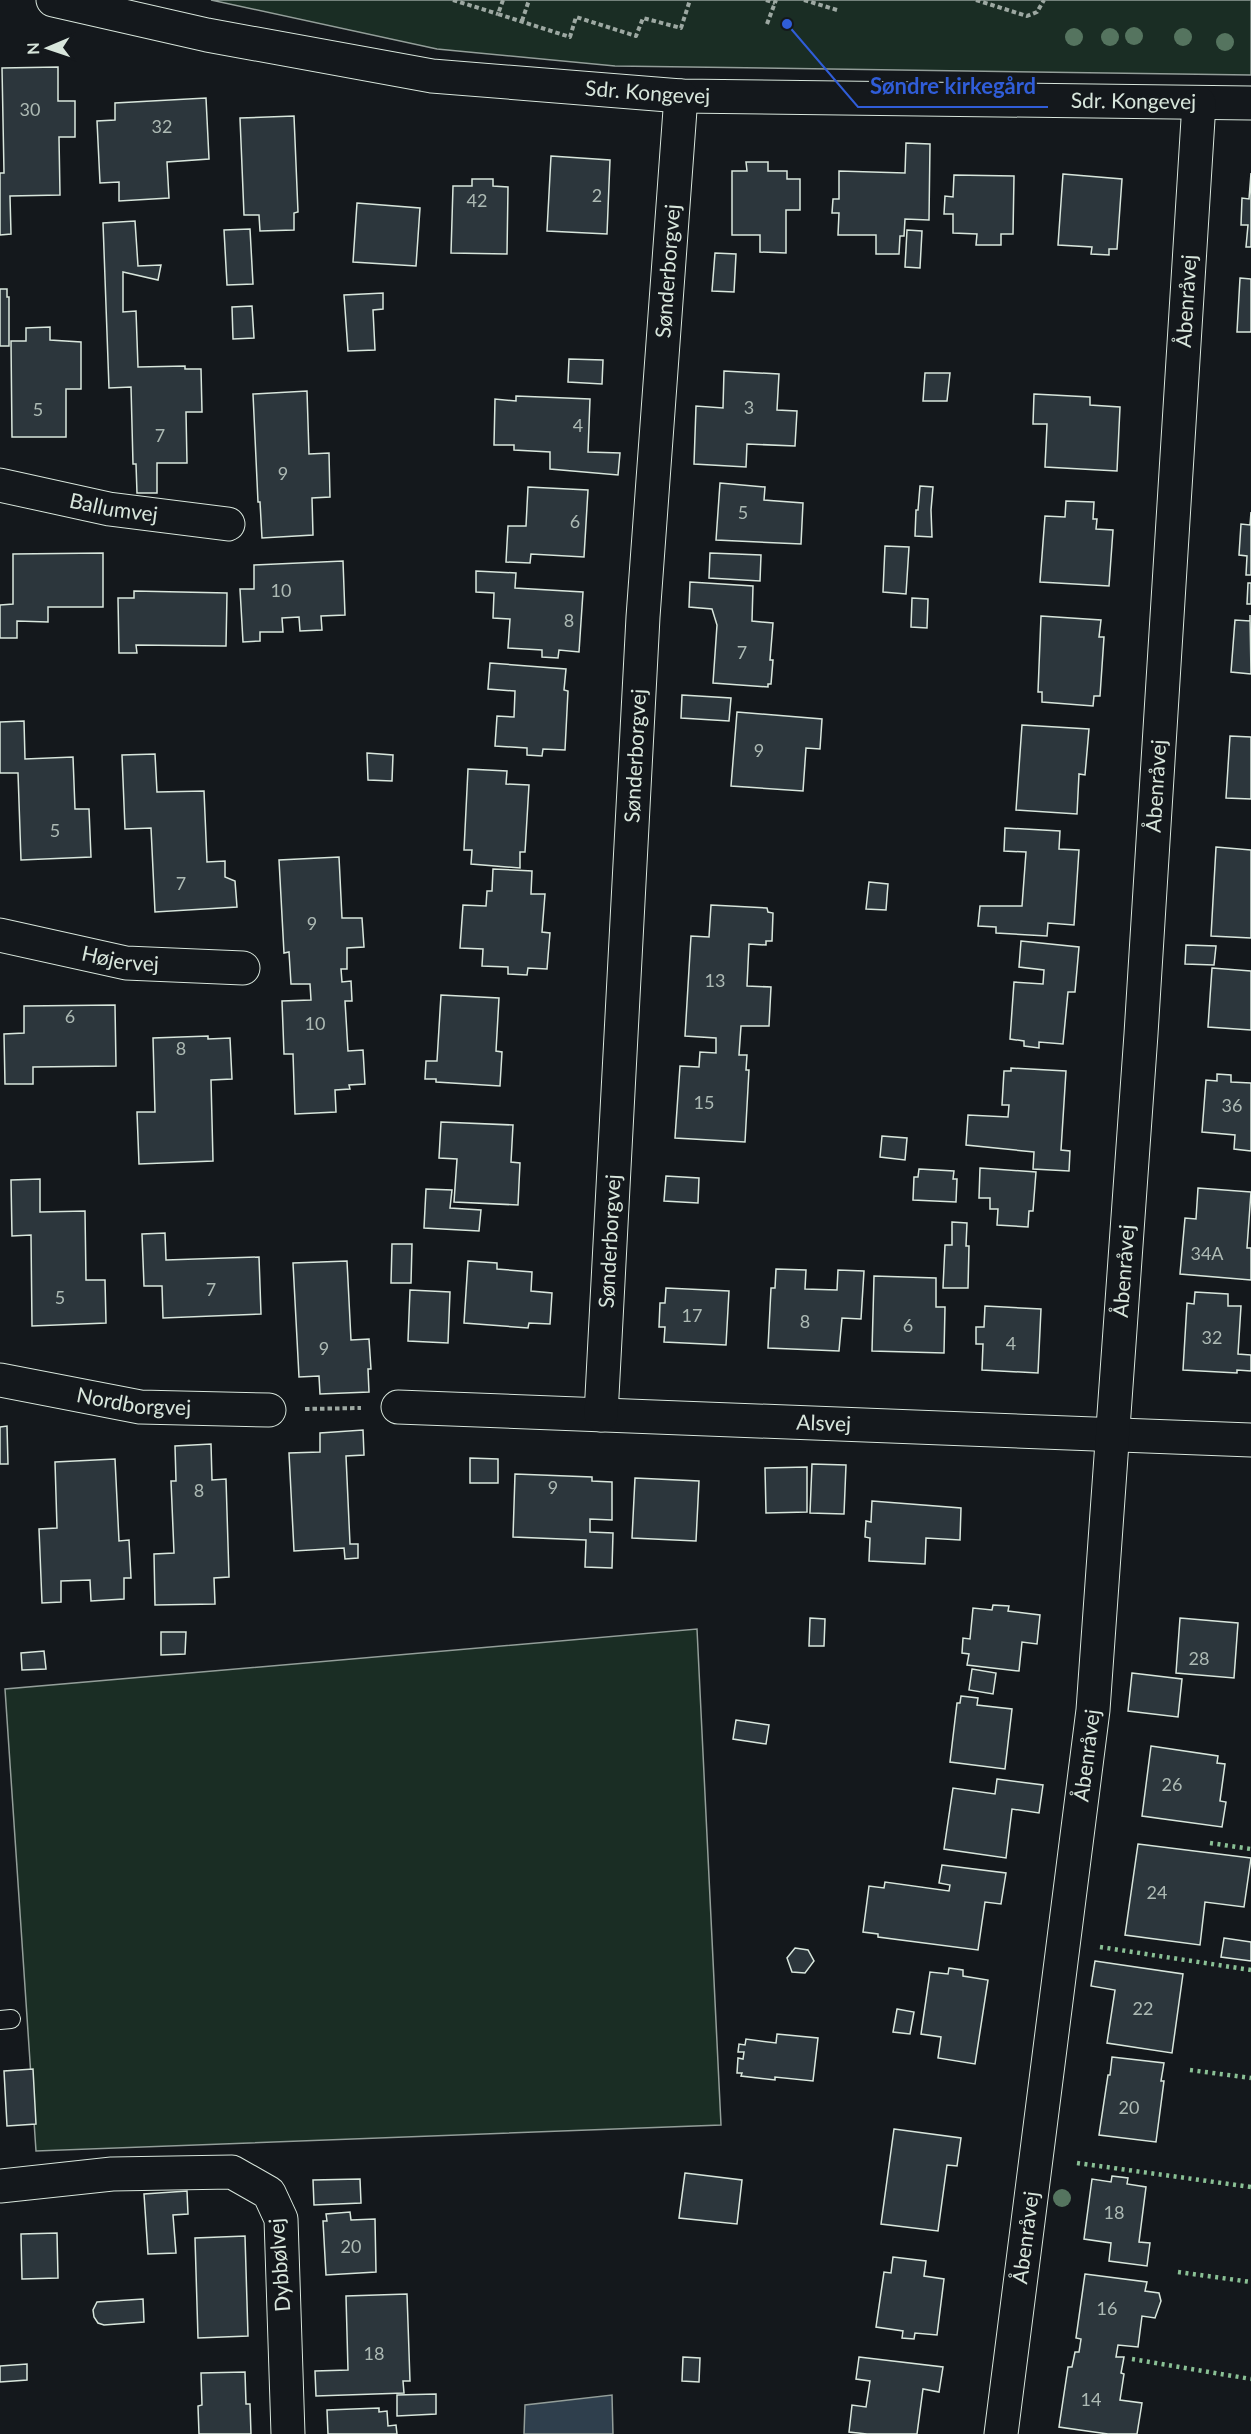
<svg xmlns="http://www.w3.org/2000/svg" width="1251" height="2434" font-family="Lato,sans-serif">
	<rect width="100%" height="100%" fill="#14181c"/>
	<g fill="#1a2d24" stroke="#939e99" stroke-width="1.5">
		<polygon points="211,0 1251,0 1251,75 615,66 437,49"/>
		<polygon points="697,1629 721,2125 36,2151 5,1689"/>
	</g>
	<polygon fill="#2f3f4d" stroke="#939e99" stroke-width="1.5" points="612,2395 613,2434 524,2434 525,2405"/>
	<g fill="#2c363c" stroke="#d8e6dc" stroke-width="1.5">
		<polygon points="58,67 58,101 75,101 75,137 59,137 60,195 10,196 11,234 0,235 0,173 4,173 2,68"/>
		<polygon points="206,98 209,159 167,162 169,198 119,201 119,182 100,183 97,121 115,120 115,103"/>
		<polygon points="294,116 298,212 294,213 294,230 260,231 259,215 244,215 240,118"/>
		<polygon points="906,143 930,144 929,220 905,219 904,236 900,236 899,254 876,254 876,235 838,235 839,213 832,213 833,199 839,199 839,171 905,173"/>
		<polygon points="551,156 610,160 607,234 547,231"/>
		<polygon points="746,162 768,162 768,171 787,171 787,179 800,179 800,210 786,210 786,253 760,252 760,235 732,235 732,171 747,171"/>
		<polygon points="1251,173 1251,247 1246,247 1248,225 1241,225 1242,198 1249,199"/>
		<polygon points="1063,174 1122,179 1117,249 1109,249 1109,255 1091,254 1092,247 1058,245"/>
		<polygon points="954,175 1014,176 1013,234 1001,234 1001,245 976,245 977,234 953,233 953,214 944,214 945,196 953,197"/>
		<polygon points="472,179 493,179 493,186 508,187 507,254 451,253 453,186 472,186"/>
		<polygon points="357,203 420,208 416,266 353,262"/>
		<polygon points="135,221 138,266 161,265 158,280 123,272 123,312 136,311 138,367 185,366 185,369 201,369 202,412 186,412 187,463 157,463 157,493 137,493 136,464 133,464 131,387 109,388 103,223"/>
		<polygon points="250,229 253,284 227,285 224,230"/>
		<polygon points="907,230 922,231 920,268 905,267"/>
		<polygon points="715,253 736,254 734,292 712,291"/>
		<polygon points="1240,278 1251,279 1251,332 1237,332"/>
		<polygon points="0,289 7,289 7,297 9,297 9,346 0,346"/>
		<polygon points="383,293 383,309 373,310 375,350 348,351 344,295"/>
		<polygon points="252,306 254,338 233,339 232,307"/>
		<polygon points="50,327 50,340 81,342 81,389 66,389 66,437 12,437 11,341 26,341 26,328"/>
		<polygon points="569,359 603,360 602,384 568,382"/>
		<polygon points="724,371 779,374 777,410 797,411 795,446 747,444 746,467 694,464 696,406 723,408"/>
		<polygon points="925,373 950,373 947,401 923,401"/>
		<polygon points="307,391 309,454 329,453 330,497 312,498 313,535 262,538 260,502 258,502 253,394"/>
		<polygon points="1034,394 1090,397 1090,405 1120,407 1117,471 1045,467 1047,424 1033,424"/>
		<polygon points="516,396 590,399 588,452 620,453 618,475 550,469 550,452 514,450 514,445 494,445 495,399 516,401"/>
		<polygon points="720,483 765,487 764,500 803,503 801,544 716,540"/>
		<polygon points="920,486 933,487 931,510 932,537 915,536 916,510 918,510"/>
		<polygon points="528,487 588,490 584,557 531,554 530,563 506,562 508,526 526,526"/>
		<polygon points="1066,501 1094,502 1093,519 1097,519 1096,529 1113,530 1109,586 1040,582 1045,516 1065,517"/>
		<polygon points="1251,512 1251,575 1246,575 1247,556 1239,555 1241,524 1250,525"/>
		<polygon points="885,546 909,547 906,594 883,592"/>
		<polygon points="103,553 103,607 48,607 48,622 17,621 17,638 0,638 0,605 13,604 13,554"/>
		<polygon points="710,553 761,555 760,581 709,578"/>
		<polygon points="343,561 345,615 321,616 322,630 300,631 299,617 282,618 283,632 260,632 260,641 243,642 240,589 254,589 254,565"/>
		<polygon points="476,571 516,573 515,588 583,592 579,652 559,650 558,658 542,657 542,650 508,648 510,619 493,618 494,593 476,592"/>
		<polygon points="690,582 753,586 752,621 773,623 770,660 773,660 771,684 768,684 768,687 713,683 717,625 712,609 689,607"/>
		<polygon points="1248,583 1251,583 1251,604 1247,604"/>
		<polygon points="134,591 227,593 226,646 136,645 137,653 119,653 118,598 134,598"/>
		<polygon points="912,598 928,599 927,628 911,627"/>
		<polygon points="1250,615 1251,674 1231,672 1235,620 1250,621"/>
		<polygon points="1041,616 1101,620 1099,637 1104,637 1100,696 1094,696 1093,706 1042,702 1042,692 1038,692"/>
		<polygon points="490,663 566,669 564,690 568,691 565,750 543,749 542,756 527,755 527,748 495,746 497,716 514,717 515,691 488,689"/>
		<polygon points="682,695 731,698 729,721 681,718"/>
		<polygon points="737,712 822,719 820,749 806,748 803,791 731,786"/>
		<polygon points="24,721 25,759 73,757 75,809 89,809 91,857 21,860 18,773 0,773 0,722"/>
		<polygon points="1022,725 1089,729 1085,775 1079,774 1077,814 1016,810"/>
		<polygon points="1230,736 1251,737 1251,799 1226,798"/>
		<polygon points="367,753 393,755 392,781 368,780"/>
		<polygon points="155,754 157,792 204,791 207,862 225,861 225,877 235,881 237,907 155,912 151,828 125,829 122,755"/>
		<polygon points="468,769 507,771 506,784 529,785 525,852 520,852 520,868 471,864 472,850 464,850"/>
		<polygon points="1005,828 1060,831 1059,849 1079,850 1074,925 1048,923 1047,936 996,933 996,927 978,926 980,906 1022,906 1026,852 1004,851"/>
		<polygon points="1216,847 1251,850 1251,938 1211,936"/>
		<polygon points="339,857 342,918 362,918 364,947 347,948 347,969 341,969 342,982 351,981 352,1001 345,1001 348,1051 363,1050 365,1084 349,1085 350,1089 335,1090 336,1112 295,1114 293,1054 284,1054 282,1001 311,1000 310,984 291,984 289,952 284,953 279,860"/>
		<polygon points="493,869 532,871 531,894 545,894 542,932 550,933 547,969 528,968 527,975 508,974 508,967 482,966 483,949 460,948 463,905 486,906 487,891 492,891"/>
		<polygon points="869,882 888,884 886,910 866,909"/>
		<polygon points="711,905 767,908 768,912 773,913 772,941 766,941 766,945 749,944 747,986 771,987 769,1026 741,1026 739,1055 747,1055 746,1070 749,1070 745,1142 675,1138 680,1066 699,1067 700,1052 716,1053 716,1038 685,1036 691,936 709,937"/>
		<polygon points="1021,941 1079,947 1075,992 1068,992 1063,1044 1039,1042 1039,1048 1024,1046 1024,1041 1010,1039 1014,982 1043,984 1044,970 1019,967"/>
		<polygon points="1186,945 1216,946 1214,965 1185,964"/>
		<polygon points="1212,968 1251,971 1251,1030 1208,1027"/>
		<polygon points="441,995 499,998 496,1051 502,1052 500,1086 436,1082 436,1079 425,1079 426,1061 437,1061"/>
		<polygon points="115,1005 116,1066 33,1067 33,1084 5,1084 4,1034 24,1033 24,1006"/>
		<polygon points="208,1036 208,1039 230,1038 232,1079 211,1080 213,1161 139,1164 137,1112 155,1112 153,1038"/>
		<polygon points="1011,1068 1066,1071 1061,1150 1070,1151 1069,1171 1033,1169 1034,1152 966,1145 968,1115 1008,1117 1009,1105 1002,1105 1004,1071 1011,1071"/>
		<polygon points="1217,1074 1231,1075 1231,1082 1251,1083 1251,1151 1234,1149 1235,1135 1202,1132 1206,1080 1217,1081"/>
		<polygon points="441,1122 513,1125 511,1162 520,1163 518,1205 454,1202 457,1159 439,1158"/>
		<polygon points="882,1136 907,1138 905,1160 880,1157"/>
		<polygon points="980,1168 1036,1172 1033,1211 1029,1211 1028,1227 997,1225 998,1209 990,1209 990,1198 979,1198"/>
		<polygon points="919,1169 954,1171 953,1179 957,1179 956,1202 913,1200 914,1177 918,1177"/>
		<polygon points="666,1176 699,1178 698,1203 664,1201"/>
		<polygon points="40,1179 40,1212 85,1211 86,1280 105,1280 106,1323 32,1326 31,1235 12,1236 11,1180"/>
		<polygon points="1198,1188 1251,1192 1247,1248 1251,1248 1251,1280 1180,1274 1185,1218 1196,1219"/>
		<polygon points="426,1189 452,1190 450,1208 481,1210 479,1231 424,1228"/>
		<polygon points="952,1222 967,1223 966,1246 969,1246 968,1288 943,1288 945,1245 952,1245"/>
		<polygon points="165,1233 166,1260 259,1257 261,1314 163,1318 162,1286 144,1286 142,1234"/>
		<polygon points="392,1244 412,1244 411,1283 391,1283"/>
		<polygon points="347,1261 351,1340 369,1339 371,1369 368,1369 369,1392 320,1394 319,1376 299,1377 293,1263"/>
		<polygon points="468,1261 497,1263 497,1269 532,1272 531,1291 552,1293 550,1324 529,1323 528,1328 464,1323"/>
		<polygon points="776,1269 806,1270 805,1289 837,1290 838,1270 864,1271 861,1319 842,1318 839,1351 768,1348 771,1288 775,1288"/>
		<polygon points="874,1276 936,1278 936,1307 945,1307 944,1353 872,1351"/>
		<polygon points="666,1288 729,1291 726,1345 664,1342 665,1327 659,1327 660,1303 665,1303"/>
		<polygon points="410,1290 450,1292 448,1343 408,1341"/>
		<polygon points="1195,1292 1228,1294 1228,1306 1241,1306 1238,1354 1251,1355 1251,1371 1237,1370 1237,1373 1183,1370 1187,1303 1194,1304"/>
		<polygon points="985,1306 1041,1309 1038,1373 982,1370 983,1344 976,1344 976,1327 984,1327"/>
		<polygon points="7,1426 8,1464 0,1464 0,1427"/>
		<polygon points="363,1430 364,1455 346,1456 350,1544 358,1544 358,1558 345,1559 344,1548 294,1551 289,1453 320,1452 320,1433"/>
		<polygon points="211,1444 212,1480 226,1479 229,1577 214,1578 215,1604 155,1605 154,1554 174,1553 171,1481 176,1481 175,1446"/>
		<polygon points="470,1458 498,1459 498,1483 470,1483"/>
		<polygon points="115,1459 119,1541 129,1540 131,1578 124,1578 124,1599 91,1601 90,1580 61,1581 61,1602 42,1603 39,1529 57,1528 55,1462"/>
		<polygon points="812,1464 846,1465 844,1514 810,1513"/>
		<polygon points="807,1467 807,1512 766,1513 765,1468"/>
		<polygon points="515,1474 592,1477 592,1481 612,1482 612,1520 590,1519 590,1532 613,1533 612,1568 585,1567 586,1540 513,1537"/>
		<polygon points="635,1478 699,1481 696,1541 632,1538"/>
		<polygon points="872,1501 961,1508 960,1540 926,1538 925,1564 869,1561 870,1538 865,1537 866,1521 871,1522"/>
		<polygon points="993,1605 1009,1606 1008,1611 1040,1615 1037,1644 1022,1642 1019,1671 967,1665 969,1654 962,1653 963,1638 970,1639 973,1608 992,1610"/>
		<polygon points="810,1618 825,1619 824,1646 809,1646"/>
		<polygon points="1180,1618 1238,1623 1234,1678 1176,1673"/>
		<polygon points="161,1632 186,1632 185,1654 161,1655"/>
		<polygon points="44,1651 46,1669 22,1670 21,1653"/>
		<polygon points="972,1669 996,1673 993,1694 969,1690"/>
		<polygon points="1132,1673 1182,1679 1178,1717 1128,1711"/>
		<polygon points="961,1696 978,1698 977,1705 1012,1709 1005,1769 950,1762 957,1703 960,1703"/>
		<polygon points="736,1720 769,1725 766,1744 733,1739"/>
		<polygon points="1151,1746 1218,1756 1217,1763 1225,1764 1220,1801 1226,1802 1222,1827 1142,1816"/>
		<polygon points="997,1779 1043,1785 1039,1813 1012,1809 1006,1858 944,1849 953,1788 995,1794"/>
		<polygon points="1138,1844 1251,1858 1244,1907 1205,1902 1200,1945 1125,1935"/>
		<polygon points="942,1865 1006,1873 1001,1904 985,1902 978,1950 878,1937 878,1934 863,1932 869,1886 884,1888 885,1882 949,1891 950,1885 939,1883"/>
		<polygon points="1224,1938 1251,1942 1251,1961 1221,1957"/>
		<polygon points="795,1948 808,1950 814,1961 805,1973 792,1972 787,1958"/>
		<polygon points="1095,1961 1183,1974 1172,2053 1107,2043 1115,1990 1091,1986"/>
		<polygon points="949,1968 963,1970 963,1976 988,1980 975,2064 938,2058 941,2037 921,2034 930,1972 948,1974"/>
		<polygon points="897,2009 914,2012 910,2034 893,2032"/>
		<polygon points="777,2034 818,2038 813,2081 775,2077 775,2080 741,2076 742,2073 737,2073 738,2058 743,2059 744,2052 738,2052 739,2044 745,2045 746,2039 776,2043"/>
		<polygon points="1112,2057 1164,2063 1161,2081 1164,2081 1156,2142 1099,2135 1108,2075 1110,2075"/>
		<polygon points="33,2069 36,2124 7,2126 4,2071"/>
		<polygon points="894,2129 961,2138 957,2166 947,2165 938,2231 881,2224"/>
		<polygon points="685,2173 742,2180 737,2224 679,2218"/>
		<polygon points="1112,2176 1128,2178 1127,2184 1146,2187 1139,2242 1150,2243 1147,2266 1109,2261 1111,2243 1084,2239 1092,2179 1111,2182"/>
		<polygon points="360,2179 361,2203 314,2205 313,2180"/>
		<polygon points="187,2191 188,2214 173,2215 176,2253 148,2254 144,2194"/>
		<polygon points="350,2212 351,2220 375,2219 376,2272 326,2275 323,2221 327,2221 326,2214"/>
		<polygon points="57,2233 58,2278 22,2279 21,2234"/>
		<polygon points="245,2236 248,2336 198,2338 195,2238"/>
		<polygon points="893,2257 926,2261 924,2276 944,2279 937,2335 915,2333 914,2339 902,2338 903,2331 876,2327 884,2272 891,2273"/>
		<polygon points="1085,2274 1147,2282 1145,2291 1159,2293 1161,2301 1155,2318 1142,2316 1138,2347 1118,2345 1116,2357 1124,2357 1121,2373 1124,2374 1120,2400 1142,2403 1137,2434 1108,2434 1059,2427 1068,2367 1072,2367 1075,2352 1079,2352 1081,2339 1076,2338"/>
		<polygon points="407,2294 410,2381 403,2381 404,2393 316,2396 315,2371 348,2370 346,2296"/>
		<polygon points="143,2299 144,2322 104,2325 98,2323 94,2317 93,2310 97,2302"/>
		<polygon points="683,2357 700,2358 699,2382 682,2381"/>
		<polygon points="859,2357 943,2367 939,2392 923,2389 917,2434 867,2434 849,2432 852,2405 866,2407 870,2381 856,2379"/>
		<polygon points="27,2364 27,2380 0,2382 0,2366"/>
		<polygon points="245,2372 246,2404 250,2404 251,2434 199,2434 198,2406 202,2405 201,2373"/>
		<polygon points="436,2394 436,2414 397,2416 397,2395"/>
		<polygon points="379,2408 379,2412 387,2411 388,2426 396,2425 397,2434 328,2434 327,2410"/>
	</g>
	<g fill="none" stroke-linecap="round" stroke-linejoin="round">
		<defs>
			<polyline id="lane" points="0,2020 11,2019"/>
			<g id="street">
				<path id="s1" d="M53 0 207 35 432 76 681 96 1251 103"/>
				<path id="s2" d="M0 485 109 509 228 524"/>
				<path id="s3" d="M0 935 126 963 243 968"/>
				<path id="s4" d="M0 1380 140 1407 269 1410"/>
				<path id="s5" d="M398 1407 1251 1440"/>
				<path id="s6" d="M601 1415 643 617 681 96"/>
				<polyline points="0,2186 112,2174 232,2172 269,2193 281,2219 288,2434"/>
				<path id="s7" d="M1001 2434 1093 1710 1141 1034 1199 103"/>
			</g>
		</defs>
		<use href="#lane" stroke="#d8e6dc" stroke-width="20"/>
		<use href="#street" stroke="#d8e6dc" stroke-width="35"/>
		<g stroke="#9da8a2" stroke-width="4" stroke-dasharray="4.5 3" stroke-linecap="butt">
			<polyline points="453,0 498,14"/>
			<polyline points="503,0 498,14 570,37 576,17 636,36 643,18 681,28 690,0"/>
			<polyline points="766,0 775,3"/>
			<polyline points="804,0 837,10"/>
			<polyline points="976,0 1027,16 1037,12 1044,0"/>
			<polyline points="522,21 529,0"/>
			<polyline points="767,24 776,0"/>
			<polyline points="305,1409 361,1408"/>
		</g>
		<use href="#lane" stroke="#14181c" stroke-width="18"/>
		<use href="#street" stroke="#14181c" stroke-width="33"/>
		<g stroke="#8ac095" stroke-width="4.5" stroke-dasharray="3 4.5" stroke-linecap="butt">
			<polyline points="1210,1843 1251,1849"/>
			<polyline points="1100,1947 1251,1970"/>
			<polyline points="1190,2070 1251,2078"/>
			<polyline points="1077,2163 1251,2187"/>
			<polyline points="1178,2272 1251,2282"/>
			<polyline points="1132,2359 1251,2379"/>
		</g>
	</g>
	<g fill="#55745f">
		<circle cx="1134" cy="36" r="9"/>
		<circle cx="1074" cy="37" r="9"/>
		<circle cx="1110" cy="37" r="9"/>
		<circle cx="1183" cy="37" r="9"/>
		<circle cx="1225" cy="42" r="9"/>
		<circle cx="1062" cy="2198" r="9"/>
	</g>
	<g text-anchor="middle" stroke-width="4.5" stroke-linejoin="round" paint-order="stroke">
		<g font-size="18" fill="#adbab4">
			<text x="30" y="116">30</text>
			<text x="162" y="133">32</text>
			<text x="597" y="202">2</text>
			<text x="477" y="207">42</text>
			<text x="749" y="414">3</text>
			<text x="38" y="416">5</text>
			<text x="578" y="432">4</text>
			<text x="160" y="442">7</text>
			<text x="283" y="480">9</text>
			<text x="743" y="519">5</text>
			<text x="575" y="528">6</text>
			<text x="281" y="597">10</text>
			<text x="569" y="627">8</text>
			<text x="742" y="659">7</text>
			<text x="759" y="757">9</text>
			<text x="55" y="837">5</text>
			<text x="181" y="890">7</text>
			<text x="312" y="930">9</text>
			<text x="715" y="987">13</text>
			<text x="70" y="1023">6</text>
			<text x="315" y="1030">10</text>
			<text x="181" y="1055">8</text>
			<text x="704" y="1109">15</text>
			<text x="1232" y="1112">36</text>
			<text x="1207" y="1260">34A</text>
			<text x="211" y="1296">7</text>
			<text x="60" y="1304">5</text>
			<text x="692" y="1322">17</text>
			<text x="805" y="1328">8</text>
			<text x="908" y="1332">6</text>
			<text x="1212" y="1344">32</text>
			<text x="1011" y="1350">4</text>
			<text x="324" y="1355">9</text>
			<text x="553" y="1494">9</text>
			<text x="199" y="1497">8</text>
			<text x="1199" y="1665">28</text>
			<text x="1172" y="1791">26</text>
			<text x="1157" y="1899">24</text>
			<text x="1143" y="2015">22</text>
			<text x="1129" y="2114">20</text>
			<text x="1114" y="2219">18</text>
			<text x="351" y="2253">20</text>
			<text x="1107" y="2315">16</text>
			<text x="374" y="2360">18</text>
			<text x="1091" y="2406">14</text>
		</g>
		<g font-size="21" fill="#d8e6dc" stroke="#14181c">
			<text dy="7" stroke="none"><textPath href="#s1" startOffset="603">Sdr. Kongevej</textPath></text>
			<text dy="7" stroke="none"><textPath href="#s1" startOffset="1089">Sdr. Kongevej</textPath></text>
			<text dy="7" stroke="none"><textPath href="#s6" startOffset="1146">Sønderborgvej</textPath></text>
			<text dy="7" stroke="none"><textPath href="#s7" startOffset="2142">Åbenråvej</textPath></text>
			<text dy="7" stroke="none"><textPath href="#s2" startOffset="116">Ballumvej</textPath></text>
			<text dy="7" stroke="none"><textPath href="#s6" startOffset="660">Sønderborgvej</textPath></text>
			<text dy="7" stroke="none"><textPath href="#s7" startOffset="1656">Åbenråvej</textPath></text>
			<text dy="7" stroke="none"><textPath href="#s3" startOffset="123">Højervej</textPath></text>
			<text dy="7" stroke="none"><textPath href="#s6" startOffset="174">Sønderborgvej</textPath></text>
			<text dy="7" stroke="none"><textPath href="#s7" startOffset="1170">Åbenråvej</textPath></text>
			<text dy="7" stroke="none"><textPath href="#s4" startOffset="136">Nordborgvej</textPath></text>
			<text dy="7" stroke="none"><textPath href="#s5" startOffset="426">Alsvej</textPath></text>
			<text dy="7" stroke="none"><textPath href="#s7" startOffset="684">Åbenråvej</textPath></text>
			<text dy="7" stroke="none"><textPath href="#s7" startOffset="198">Åbenråvej</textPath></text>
			<text transform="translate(280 2265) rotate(-94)" y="7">Dybbølvej</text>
		</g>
	</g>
	<path fill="none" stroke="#305dd8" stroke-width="2" d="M787 24L858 107H1048"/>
	<circle fill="#305dd8" stroke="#14181c" stroke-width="2" cx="787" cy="24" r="6"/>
	<g font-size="22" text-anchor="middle" font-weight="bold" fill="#305dd8" stroke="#14181c" stroke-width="4.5" stroke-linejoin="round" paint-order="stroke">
		<text x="953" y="94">Søndre kirkegård</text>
	</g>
	<g transform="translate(48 48) rotate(268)" stroke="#14181c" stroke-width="4.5" paint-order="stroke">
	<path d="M0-4.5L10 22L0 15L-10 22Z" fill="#d8e6dc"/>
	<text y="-9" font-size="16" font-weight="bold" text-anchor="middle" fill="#d8e6dc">N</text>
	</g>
</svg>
